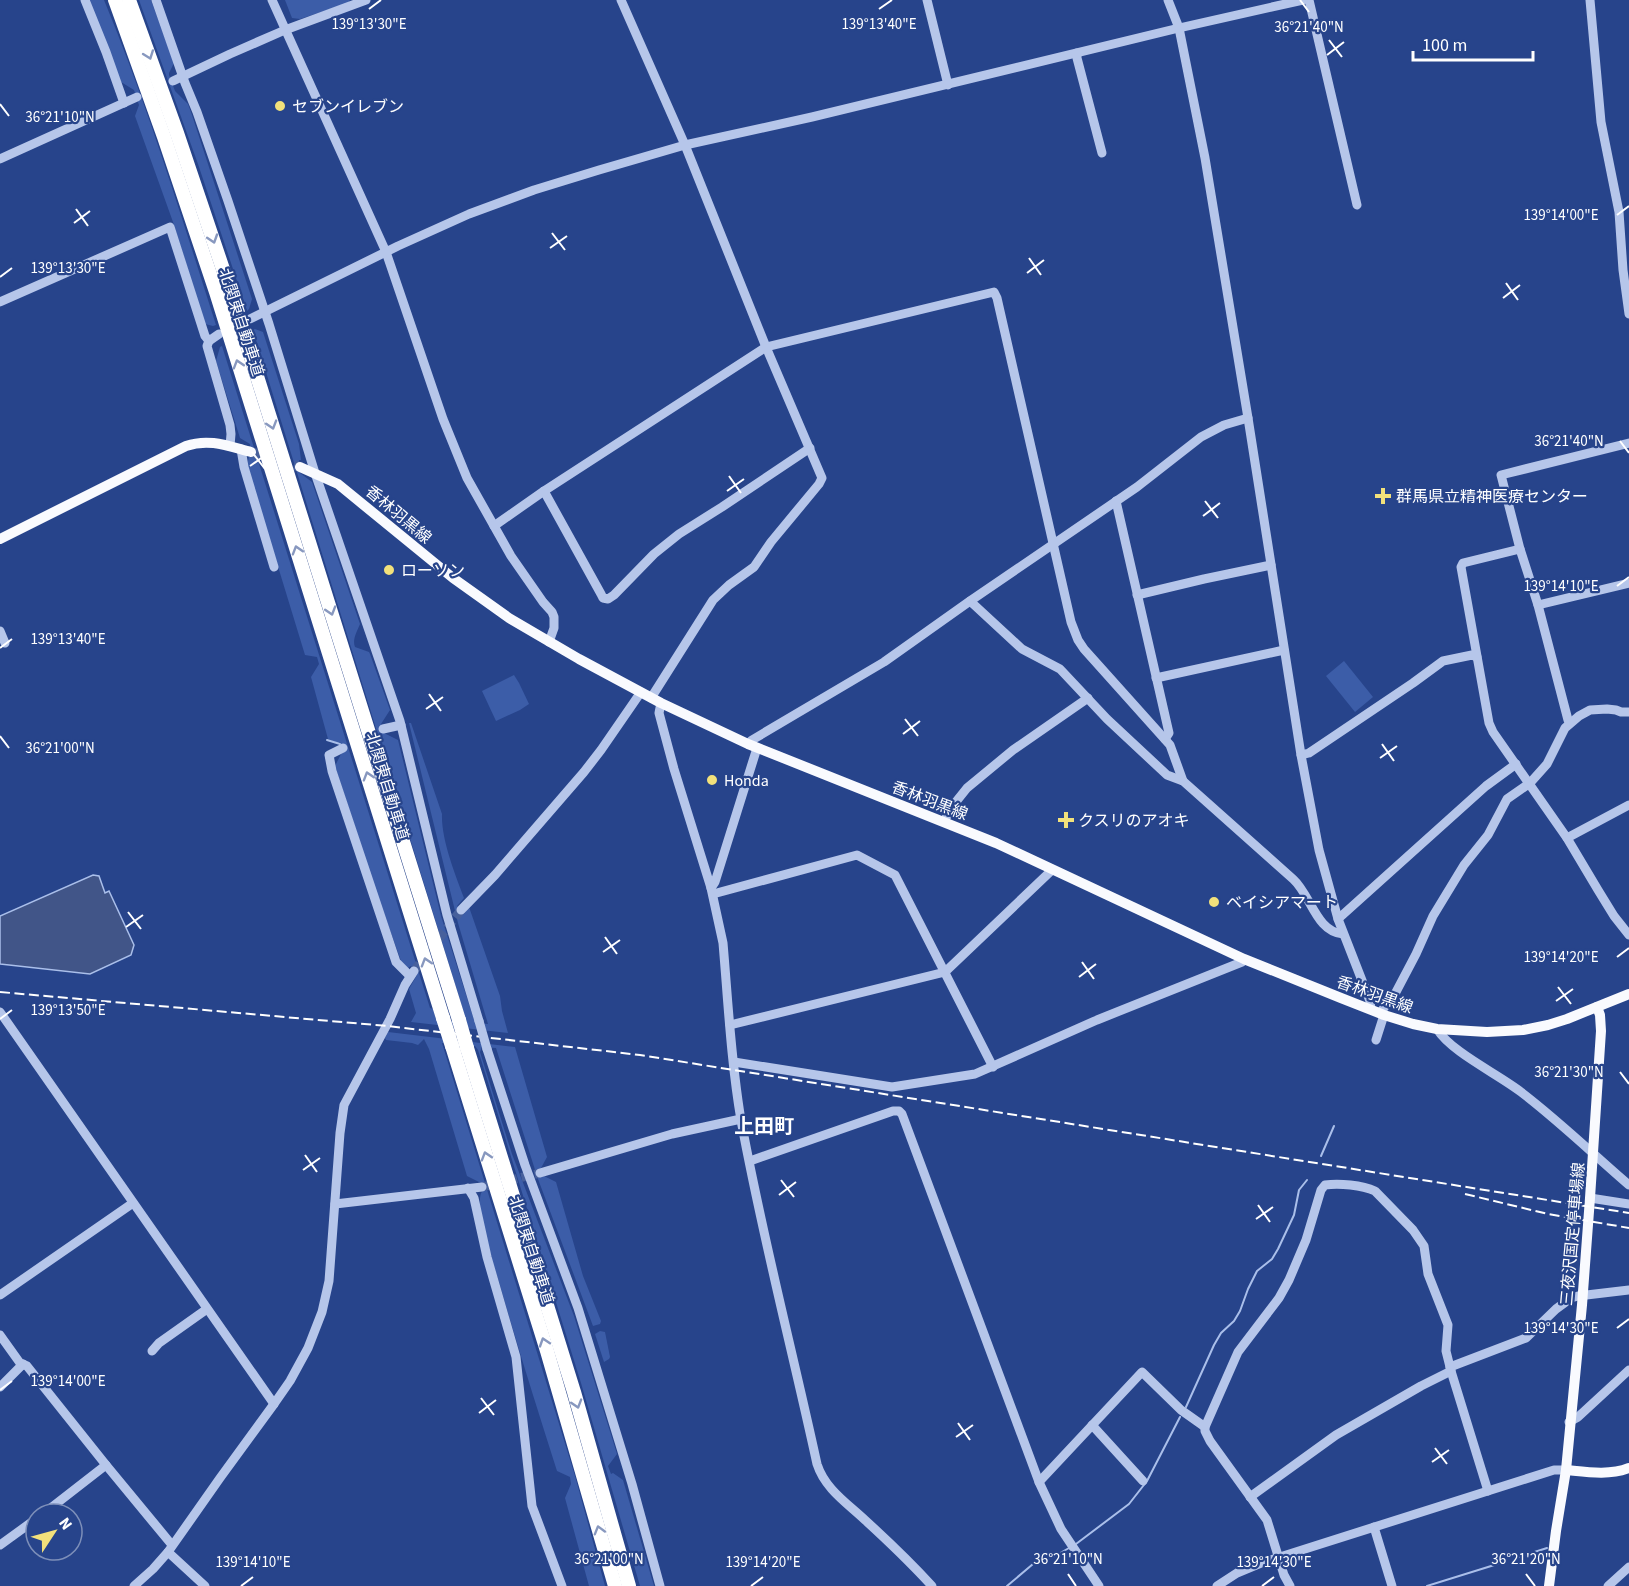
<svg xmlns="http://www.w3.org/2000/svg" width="1629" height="1586" font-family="'Source Sans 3','Noto Sans JP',sans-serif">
	<rect width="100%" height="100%" fill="#27448b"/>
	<g fill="#3c5da8">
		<path d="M88 0H104C148 106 181 216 216 325L213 326 205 324 173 222 135 116 139 105 134 90 121 82Z"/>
		<polygon points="139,0 151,0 174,63 169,73 169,75 175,91 188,104 192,115 252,299 249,309 247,311 198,164"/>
		<polygon points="285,0 350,0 348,3 300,19 292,18"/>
		<path d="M255 329 263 332 299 444 301 460H299L300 473 312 482 360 624C357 632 352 639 355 647L369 652 370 654 390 710 381 724 384 733 398 740 441 916 475 1023 488 1024 458 923 409 723H411L442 814C441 839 455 874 464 898L457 906 464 914 469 907 500 996 502 1011 508 1033 411 1022 416 1013 409 989 417 975 411 966 408 968 401 961 377 894 335 766 341 754 344 752 340 742 338 743 328 739 311 677 319 664 317 657 305 655 247 465 249 457H251L250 444 240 438 216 361 220 347 222 346 430 1008 433 1009 436 1019 467 1023 253 330Z"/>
		<polygon points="1344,661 1373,697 1355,712 1326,676"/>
		<polygon points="514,675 519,683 529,704 520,710 496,721 482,691"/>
		<path d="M388 1032 515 1047 547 1157 541 1168 539 1169 542 1177 544 1176 556 1182 583 1276 601 1321 600 1324 593 1326 538 1179 496 1048 482 1047 480 1052 512 1154 574 1316 617 1454 608 1466 611 1474 613 1473 623 1480 654 1586H640L581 1383 478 1050 475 1046 442 1043 575 1476 605 1586H589L565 1498 571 1484 570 1477 557 1471C537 1408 517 1345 499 1282 492 1260 475 1214 481 1193L483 1191 481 1183 467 1176 429 1049 424 1039 418 1045 412 1043 386 1040 385 1038Z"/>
		<polygon points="600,1331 605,1332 610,1357 609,1359 604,1362 595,1334"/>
	</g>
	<polygon fill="#415588" stroke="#aabfea" stroke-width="1.5" points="93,875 99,876 105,893 109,891 134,945 131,955 90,974 0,964 0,916"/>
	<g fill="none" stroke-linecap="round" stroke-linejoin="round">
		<g stroke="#aabfea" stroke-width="2">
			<polyline points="327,740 340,744"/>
			<polyline points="1321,1156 1334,1126"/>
			<polyline points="1186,1407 1214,1345 1221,1333 1234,1321 1240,1311 1248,1289 1257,1271 1272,1259 1278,1249 1294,1215 1299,1190 1307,1180"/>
			<polyline points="1076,1544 1129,1504 1147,1481 1180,1417"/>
			<polyline points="1516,1558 1547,1548"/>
			<polyline points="1007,1586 1033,1564 1055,1556 1069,1548"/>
			<polyline points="1427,1586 1504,1562"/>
		</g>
		<g stroke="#47609c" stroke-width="9" stroke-dasharray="9 4.5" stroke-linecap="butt">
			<polyline points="414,971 461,910"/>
			<polyline points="482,1187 540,1173"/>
		</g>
		<polyline stroke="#47609c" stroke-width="10" stroke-dasharray="10 5" stroke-linecap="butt" points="251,452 300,467"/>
		<g stroke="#b6c6ea" stroke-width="9">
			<polyline points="85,0 106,52 124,103"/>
			<polyline points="156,0 185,83 197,112 228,201 269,324 315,473 400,721 447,915 479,1021"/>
			<polyline points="272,0 386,252 443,419 467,478 511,556 543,602 552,612 554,617 554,628 549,642"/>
			<polyline points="621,0 685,145 766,347 822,478 819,484 771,542 754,567 729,585 713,600 651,698"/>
			<polyline points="927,0 948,85"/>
			<polyline points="1168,0 1179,28 1205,158 1248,418 1301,755 1319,850 1338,919 1370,1001 1371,1009"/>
			<polyline points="1309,0 1357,205"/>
			<polyline points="1590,0 1601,122 1619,212 1623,270 1629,314"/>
			<polyline points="1077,53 1077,58 1102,153"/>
			<polyline points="173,81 230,54 285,30 366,0"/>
			<polyline points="0,159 137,97"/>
			<polyline points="0,302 170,227 205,336 209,341"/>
			<polyline points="250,319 398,246 469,214 534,190 599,170 685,145 812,117 1179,28 1303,0"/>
			<polyline points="219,334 209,341 207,346 230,425 231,434 230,446"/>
			<polyline points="241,449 244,467 274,567"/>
			<polyline points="544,491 601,594 603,598 608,599 614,595 654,554 679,534 722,507 810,448"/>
			<polyline points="1116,501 1169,733 1165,739"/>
			<polyline points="494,526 544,491 766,347 994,292 997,298 1071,622 1078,640 1084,649 1170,745 1183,781"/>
			<polyline points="1520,549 1463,563 1461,567 1489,723 1493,732 1567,838 1598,890 1614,916 1629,935"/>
			<polyline points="1137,595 1204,579 1271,565"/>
			<path d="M970 601 1022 649 1060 669 1107 719 1167 775 1183 781 1293 879C1311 895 1316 932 1343 934"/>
			<polyline points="1538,605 1629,583"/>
			<polyline points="0,631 5,643"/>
			<polyline points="1156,678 1284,650"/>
			<path d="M661 703 659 713 674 769 711 888 723 943C728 1001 731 1062 741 1120 762 1235 792 1349 817 1464 825 1489 847 1503 865 1520 888 1541 911 1563 932 1586"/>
			<polyline points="1571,722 1568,720 1538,605 1520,549 1501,475 1629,443"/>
			<polyline points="383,729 401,725"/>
			<polyline points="748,744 752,740 884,662 970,601 1137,487 1201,437 1224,425 1248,418"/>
			<polyline points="343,748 329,755 332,771 396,962 410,976"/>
			<polyline points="1301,755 1309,753 1413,683 1443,661 1472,655 1477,657"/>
			<polyline points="944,821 955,803 967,788 1013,750 1088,698"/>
			<polyline points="1567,838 1629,805"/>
			<polyline points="711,888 715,882 757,748"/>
			<polyline points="713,894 857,855 895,875 993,1067"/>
			<polyline points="461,910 495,875 584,772 601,750 641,692"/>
			<polyline points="1338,919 1486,786 1516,764"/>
			<polyline points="0,1012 274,1404"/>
			<polyline points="1380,1013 1396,992 1416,954 1433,916 1464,865 1488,835 1507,799 1530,783 1547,764 1565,728 1579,716 1590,710 1607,709 1616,710 1621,712 1629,712"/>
			<polyline points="730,1025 945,972 1052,870"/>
			<path d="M1437 1029C1451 1052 1498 1074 1521 1092 1559 1121 1593 1154 1629 1185"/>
			<polyline points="1376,1040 1384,1015"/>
			<polyline points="487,1049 525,1165 578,1308 632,1484 660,1586"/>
			<polyline points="734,1062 892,1087 975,1074 1097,1020 1242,962 1244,959"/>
			<polyline points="750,1161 893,1111 899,1111 902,1114 1039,1482 1061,1529 1099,1586"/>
			<polyline points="540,1173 672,1134 741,1119"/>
			<polyline points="468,1188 474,1198 487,1257 516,1357 532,1506 562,1586"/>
			<polyline points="1590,1198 1629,1204"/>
			<polyline points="335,1204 482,1187"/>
			<polyline points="0,1295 133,1203"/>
			<polyline points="0,1335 20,1363 27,1366 106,1465 172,1545"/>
			<polyline points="152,1351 159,1343 207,1309"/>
			<polyline points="1450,1367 1526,1338 1556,1309 1571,1298 1578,1296 1629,1290"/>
			<polyline points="0,1387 23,1364"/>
			<polyline points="1569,1422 1578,1417 1629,1370"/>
			<polyline points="1092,1425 1143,1481"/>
			<polyline points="1039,1482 1142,1372 1181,1410 1205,1427"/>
			<polyline points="1250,1497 1336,1435 1421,1386 1451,1371"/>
			<polyline points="43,1514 106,1465"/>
			<polyline points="1374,1527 1392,1586"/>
			<polyline points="0,1545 36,1519"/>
			<polyline points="168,1552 205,1586"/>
			<polyline points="134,1586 153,1569 168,1552 220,1478 274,1404 290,1381 308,1348 322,1312 329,1281 340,1133 344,1105 390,1019 405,985 414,971"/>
			<polyline points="1217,1586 1237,1573 1261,1563 1554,1470 1566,1470"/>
			<path d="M1290 1586 1284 1575 1267 1520 1210 1441 1205 1431V1427L1238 1352 1279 1298 1289 1280 1306 1240 1321 1190 1325 1185C1339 1183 1362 1185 1375 1191L1413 1230 1424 1246 1428 1274 1448 1325 1446 1351 1451 1371 1488 1491"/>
			<polyline points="1608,1586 1629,1567"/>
		</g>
		<g stroke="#f9fafe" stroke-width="10">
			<polyline points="300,467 338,484 453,578 509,618 579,659 661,703 748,744 996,843 1244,959 1341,998 1384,1015 1413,1024 1437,1029 1487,1032 1523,1030 1548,1025 1567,1019 1629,994"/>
			<path d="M0 539 186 446C209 438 228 446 251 452"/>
			<path d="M1566 1470C1586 1472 1609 1476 1629 1468"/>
			<polyline points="1549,1586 1556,1531 1566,1470 1582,1305 1590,1198 1601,1031 1600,1015 1597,1007"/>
		</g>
		<g stroke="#fff" stroke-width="14">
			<polyline points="115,0 164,137 216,292 443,1018"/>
			<polyline points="129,0 177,133 229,287 459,1020"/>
			<polyline points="452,1046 547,1351 615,1586"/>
			<polyline points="467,1048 574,1392 629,1586"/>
		</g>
		<g stroke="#fff" stroke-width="2" stroke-dasharray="10 4.5" stroke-linecap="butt">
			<polyline points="0,992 387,1026 640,1055 1629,1213"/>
			<polyline points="1465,1194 1548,1214 1629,1228"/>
		</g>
		<polyline stroke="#b6c6ea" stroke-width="9" points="479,1021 487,1049"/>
		<g stroke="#fff" stroke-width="14">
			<polyline points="443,1018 452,1046"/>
			<polyline points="459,1020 467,1048"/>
		</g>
	</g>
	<defs><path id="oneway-chevron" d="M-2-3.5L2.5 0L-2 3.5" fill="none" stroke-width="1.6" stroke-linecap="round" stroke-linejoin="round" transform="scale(1.5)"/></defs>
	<g stroke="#8898bf">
		<use href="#oneway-chevron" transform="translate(149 55) rotate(70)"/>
		<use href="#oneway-chevron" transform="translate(213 239) rotate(72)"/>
		<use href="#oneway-chevron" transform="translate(238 364) rotate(-107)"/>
		<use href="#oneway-chevron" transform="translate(272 425) rotate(73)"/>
		<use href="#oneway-chevron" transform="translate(297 550) rotate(-107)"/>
		<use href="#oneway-chevron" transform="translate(331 611) rotate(73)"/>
		<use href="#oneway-chevron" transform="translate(368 776) rotate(-107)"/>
		<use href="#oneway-chevron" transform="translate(426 962) rotate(-107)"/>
		<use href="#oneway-chevron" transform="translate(486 1156) rotate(-107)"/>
		<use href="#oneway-chevron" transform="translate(544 1342) rotate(-108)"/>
		<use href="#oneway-chevron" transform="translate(577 1404) rotate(73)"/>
		<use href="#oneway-chevron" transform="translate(599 1530) rotate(-106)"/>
	</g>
	<path fill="none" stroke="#fff" stroke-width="2" d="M1300 0 1309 12M369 9 381 0M879 9 892 0M1329 40 1342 57M1327 55 1344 42M0 104 9 116M76 209 88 226M1617 215 1629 206M74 223 90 211M552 233 565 250M550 248 567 236M1029 258 1041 275M1027 273 1044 260M0 277 12 268M1506 283 1518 300M1503 298 1520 285M1620 441 1629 453M252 452 265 469M250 466 267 454M729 476 741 493M727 491 744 479M1205 501 1218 518M1203 516 1220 503M1617 586 1629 577M0 648 12 639M429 694 441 711M426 709 443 697M905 719 918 736M903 734 920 721M0 736 9 748M1382 744 1394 761M1380 758 1397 746M128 912 141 929M126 927 143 915M605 937 617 954M603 952 620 940M1617 957 1629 948M1082 962 1094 979M1079 977 1096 964M1558 987 1571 1004M1556 1001 1573 989M0 1019 12 1010M1620 1072 1629 1084M305 1155 317 1172M303 1170 320 1158M781 1180 794 1197M779 1195 796 1182M1258 1205 1270 1222M1256 1219 1273 1207M1617 1328 1629 1319M0 1390 12 1381M481 1398 494 1415M479 1413 496 1400M958 1423 970 1440M956 1437 973 1425M1435 1448 1447 1464M1432 1462 1449 1450M609 1574 618 1586M1068 1574 1076 1586M1526 1574 1535 1586M241 1586 253 1577M751 1586 763 1577M1262 1586 1274 1577"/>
	<g fill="#f2e17b" stroke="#27448b" stroke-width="2">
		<circle cx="280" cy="106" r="6"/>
		<path d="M1380 487h6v6h6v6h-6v6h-6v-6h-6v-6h6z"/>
		<circle cx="389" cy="570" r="6"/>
		<circle cx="712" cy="780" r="6"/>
		<path d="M1063 811h6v6h6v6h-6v6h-6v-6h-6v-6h6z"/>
		<circle cx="1214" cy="902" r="6"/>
	</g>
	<g text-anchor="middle" stroke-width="4.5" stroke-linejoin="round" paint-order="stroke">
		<g font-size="16" fill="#fff" stroke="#27448b" text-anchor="start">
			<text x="292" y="112">セブンイレブン</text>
			<text x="1396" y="502">群馬県立精神医療センター</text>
			<text x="401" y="576">ローソン</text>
			<text x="724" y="786">Honda</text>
			<text x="1078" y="826">クスリのアオキ</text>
			<text x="1226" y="908">ベイシアマート</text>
		</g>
		<g font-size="16" fill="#fff" stroke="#27448b">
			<text transform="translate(242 322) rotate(72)" y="6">北関東自動車道</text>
			<text transform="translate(399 514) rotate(40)" y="6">香林羽黒線</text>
			<text transform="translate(388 786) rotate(73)" y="6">北関東自動車道</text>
			<text transform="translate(930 800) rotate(21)" y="6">香林羽黒線</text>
			<text transform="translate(1375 994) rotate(20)" y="6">香林羽黒線</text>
			<text transform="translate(1572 1234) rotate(-85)" y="6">三夜沢国定停車場線</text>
			<text transform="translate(532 1250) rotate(72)" y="6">北関東自動車道</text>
		</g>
		<g font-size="20" font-weight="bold" fill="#fff" stroke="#27448b">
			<text x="764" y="1133">上田町</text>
		</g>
	</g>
	<g font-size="15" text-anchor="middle" fill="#fff" stroke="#27448b" stroke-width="4.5" stroke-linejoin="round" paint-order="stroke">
		<text x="369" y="29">139°13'30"E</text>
		<text x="879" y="29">139°13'40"E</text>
		<text x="1309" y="32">36°21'40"N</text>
		<text x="60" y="122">36°21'10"N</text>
		<text x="1561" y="220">139°14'00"E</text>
		<text x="68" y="273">139°13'30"E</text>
		<text x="1569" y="446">36°21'40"N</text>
		<text x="1561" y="591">139°14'10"E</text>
		<text x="68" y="644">139°13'40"E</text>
		<text x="60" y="753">36°21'00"N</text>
		<text x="1561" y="962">139°14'20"E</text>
		<text x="68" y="1015">139°13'50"E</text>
		<text x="1569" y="1077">36°21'30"N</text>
		<text x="1561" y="1333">139°14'30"E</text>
		<text x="68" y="1386">139°14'00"E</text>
		<text x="609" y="1564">36°21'00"N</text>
		<text x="1068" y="1564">36°21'10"N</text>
		<text x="1526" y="1564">36°21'20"N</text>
		<text x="253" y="1567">139°14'10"E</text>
		<text x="763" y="1567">139°14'20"E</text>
		<text x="1274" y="1567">139°14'30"E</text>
	</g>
	<g transform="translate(54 1532) rotate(54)"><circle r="28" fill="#27448b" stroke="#7d8fb9" stroke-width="1.5"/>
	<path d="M0-4.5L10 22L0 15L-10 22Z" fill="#f2e17b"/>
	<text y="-9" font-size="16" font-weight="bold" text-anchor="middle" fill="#ffffff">N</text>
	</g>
	<path d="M1413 51v9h120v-9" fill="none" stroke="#ffffff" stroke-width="3"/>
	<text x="1422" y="51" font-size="18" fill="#ffffff" stroke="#27448b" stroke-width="4.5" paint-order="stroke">100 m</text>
</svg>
